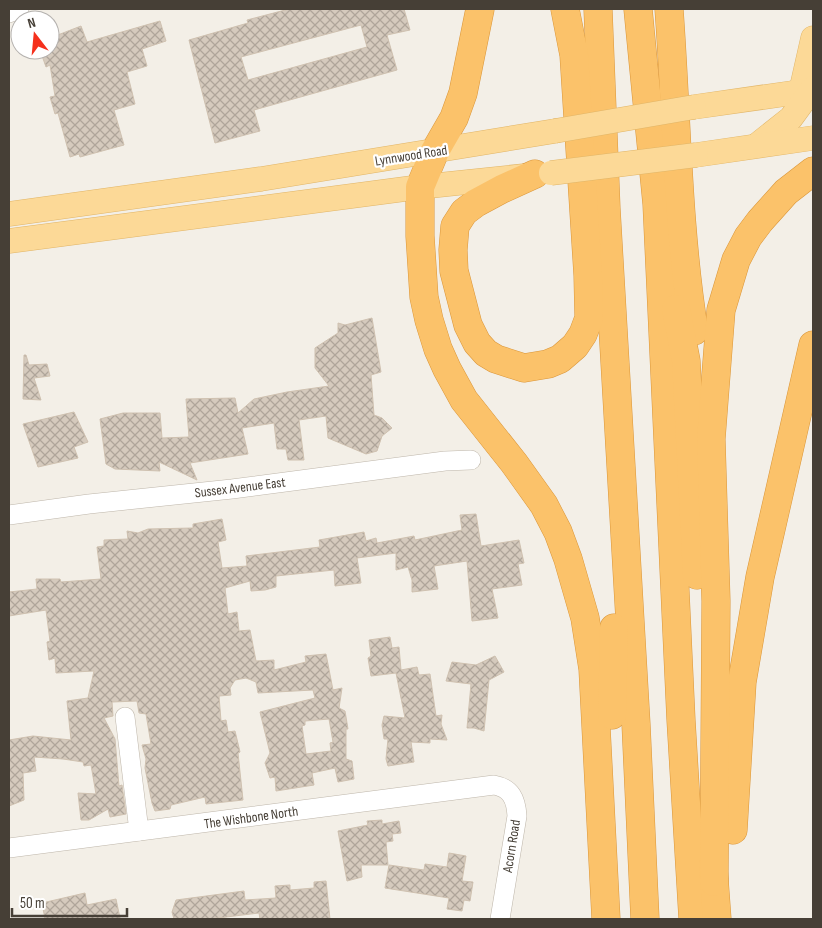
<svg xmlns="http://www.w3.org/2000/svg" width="822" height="928" font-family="'Sofia Sans Condensed',sans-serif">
	<defs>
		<pattern id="building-cross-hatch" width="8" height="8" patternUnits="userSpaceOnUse" patternTransform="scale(1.25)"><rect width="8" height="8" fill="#d5cabd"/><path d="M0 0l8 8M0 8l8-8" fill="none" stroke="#afa59a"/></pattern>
	</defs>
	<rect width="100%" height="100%" fill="#f3efe7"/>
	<g fill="url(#building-cross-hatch)" stroke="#cfc1b0" fill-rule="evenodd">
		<path d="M289 9H404L410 30 387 35 397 70 254 110 260 131 215 143 189 40 248 23 247 20ZM361 25 367 47 248 80 241 57Z"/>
		<polygon points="160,21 166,41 142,49 147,66 127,72 135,104 114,110 124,145 80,157 79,154 70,157 58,113 55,114 50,97 55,96 50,65 46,67 40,50 50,50 50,38 81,26 87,42"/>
		<polygon points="372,318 381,372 371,375 374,415 382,418 392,428 382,436 377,451 366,454 328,438 326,416 299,420 304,460 288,460 286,449 277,449 274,423 242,428 248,454 190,463 197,480 159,462 160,471 115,469 106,464 100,419 123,413 160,413 162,438 189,437 186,399 235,398 238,413 254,399 287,392 329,386 315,368 315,348 338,333 338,323 345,325"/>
		<polygon points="24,355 26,355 29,365 47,364 50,376 34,378 41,400 23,399"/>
		<polygon points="74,412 88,442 74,447 78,458 38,467 23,424"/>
		<path d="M476 514 481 546 519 540 524 563 518 564 522 585 492 589 498 618 472 621 467 561 434 566 438 589 412 592V580L408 567 396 570V553L357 558 361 583 335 586 334 570 276 576V587L265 590 251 591 250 581 225 588 228 614 237 612 239 631 250 630 256 661 274 660V670L306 662 305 656 326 654 333 690 342 688 339 708 345 711 348 729H346V759L352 761 354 779 338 782 335 768 312 773 314 785 276 791 275 777 270 778 265 763 270 753 260 712 315 698 313 690 258 693 256 682 246 678 235 680 230 688 231 695 219 696 221 721 226 720 228 732 235 731 240 752 238 753 243 800 206 804 205 797 171 805 170 809 155 811 152 803 145 768 146 759 142 745 151 744 146 714 139 713 137 701 112 702 113 716 104 718 115 739 119 786 122 785 126 814 110 817 108 809 89 820H81L78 793 96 794 91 765 84 766 83 762 63 759 34 757 36 771 23 773 24 800 9 806V740L33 736 71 740 67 701 88 698 94 671 56 673 55 658 49 660 47 642 50 641 46 610 9 616V592L37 589 36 579H60L61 582 101 579 97 547 104 546V540L128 539 127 531 138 533 148 529 193 528V524L222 519 226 540 218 542 222 568 247 566 246 556 320 547 319 540 364 532 366 541 376 538 377 543 414 536 415 540 462 530 460 515ZM329 719 333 742 330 743 331 751 306 754 302 726 305 725V721Z"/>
		<polygon points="390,637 392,648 399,647 401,670 417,667 419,675 430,674 436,716 442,715 441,724 447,740 430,739 430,743 411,742 414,762 388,766 386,759 388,739 384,739 382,725 384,716 405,718 396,673 371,676 368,658 371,656 369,640"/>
		<polygon points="495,656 504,672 489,680 484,731 474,728 467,728 471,684 446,681 452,662 476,665"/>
		<polygon points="382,820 382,824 399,821 401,833 392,834 393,841 386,842 388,865 361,865 362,877 347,881 338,831 368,825 367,821"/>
		<polygon points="449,853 466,856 462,881 473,882 470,901 464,900 462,911 447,909 449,898 385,888 389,865 424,870 425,864 447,867"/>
		<polygon points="326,881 330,919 260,919 259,913 210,919 174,919 172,912 176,900 244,891 245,900 276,898 275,886 290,885 290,890 314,888 314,882"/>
		<polygon points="85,893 87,905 116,899 120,918 112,919 45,919 42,903"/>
	</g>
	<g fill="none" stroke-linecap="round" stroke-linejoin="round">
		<defs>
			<g id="minor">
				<polyline points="9,13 19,9"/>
				<polyline points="9,515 89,504 232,489 445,461 471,460"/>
				<polyline points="125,717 139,831"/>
				<path d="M9 848 494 785C511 788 516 799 517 816L500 919"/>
			</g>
			<g id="major">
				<polyline points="801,91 813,38"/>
				<polyline points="694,107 813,90"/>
				<polyline points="757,145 791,118 813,88"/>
				<polyline points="696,155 813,138"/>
				<polyline points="9,214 261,179 555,131"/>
				<polyline points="9,241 420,187 524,176"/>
			</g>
			<g id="highway">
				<polyline points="480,9 463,93 454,118 435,151 420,187 420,236 424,297 429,320 438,349 447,369 464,400 514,463 544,505 558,532 568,559 585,618 593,669 606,919"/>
				<polyline points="598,9 606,208 636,724 645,919"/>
				<polyline points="638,9 657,204 681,720 693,919"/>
				<path d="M669 9C677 116 677 224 694 331"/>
				<polyline points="535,174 502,189 476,203 464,212 455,226 453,250 454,271 468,325 477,343 486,353 496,359 524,368 548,364 560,359 575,346 583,334 589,318 588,275 574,55 565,9"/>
				<polyline points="676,309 686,361 697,575"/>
				<polyline points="612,715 614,628"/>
				<polyline points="733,830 742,682 760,577 813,345"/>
				<polyline points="713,865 717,919"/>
				<polyline points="714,882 716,601 711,439 721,310 736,260 748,237 760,221 786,192 813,171"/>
			</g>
		</defs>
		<use href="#minor" stroke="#beb6aa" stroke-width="20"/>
		<use href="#major" stroke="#e1b567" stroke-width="25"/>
		<use href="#highway" stroke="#da963a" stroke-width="29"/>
		<use href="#minor" stroke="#fff" stroke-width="19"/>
		<use href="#major" stroke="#fcd997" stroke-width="24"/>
		<use href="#highway" stroke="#fbc26a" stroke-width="28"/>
		<defs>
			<g id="major-bridge">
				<polyline points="555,131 694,107"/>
				<polyline points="551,173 696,155"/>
			</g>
		</defs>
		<use href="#major-bridge" stroke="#e1b567" stroke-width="25" stroke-linecap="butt"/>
		<use href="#major-bridge" stroke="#fcd997" stroke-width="24"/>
	</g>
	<g text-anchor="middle" stroke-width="4.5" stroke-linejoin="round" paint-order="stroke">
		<g font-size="14" fill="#463f36" stroke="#fff">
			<text transform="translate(411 155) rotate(-9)" y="5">Lynnwood Road</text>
			<text transform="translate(240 487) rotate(-7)" y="5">Sussex Avenue East</text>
			<text transform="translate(251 817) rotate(-8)" y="5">The Wishbone North</text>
			<text transform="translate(511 846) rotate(-81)" y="5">Acorn Road</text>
		</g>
	</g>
	<rect width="822" height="928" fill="none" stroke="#463f36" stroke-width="20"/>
	<g transform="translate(35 35) rotate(344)"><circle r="24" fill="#ffffff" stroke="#b5b2af"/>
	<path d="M0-4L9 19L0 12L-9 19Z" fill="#f5301c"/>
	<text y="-8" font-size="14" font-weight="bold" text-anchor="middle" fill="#463f36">N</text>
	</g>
	<path d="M12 908v8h115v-8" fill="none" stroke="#463f36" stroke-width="2.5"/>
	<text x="20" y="908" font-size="15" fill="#463f36" stroke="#ffffff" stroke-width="4" paint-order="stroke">50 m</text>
</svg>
